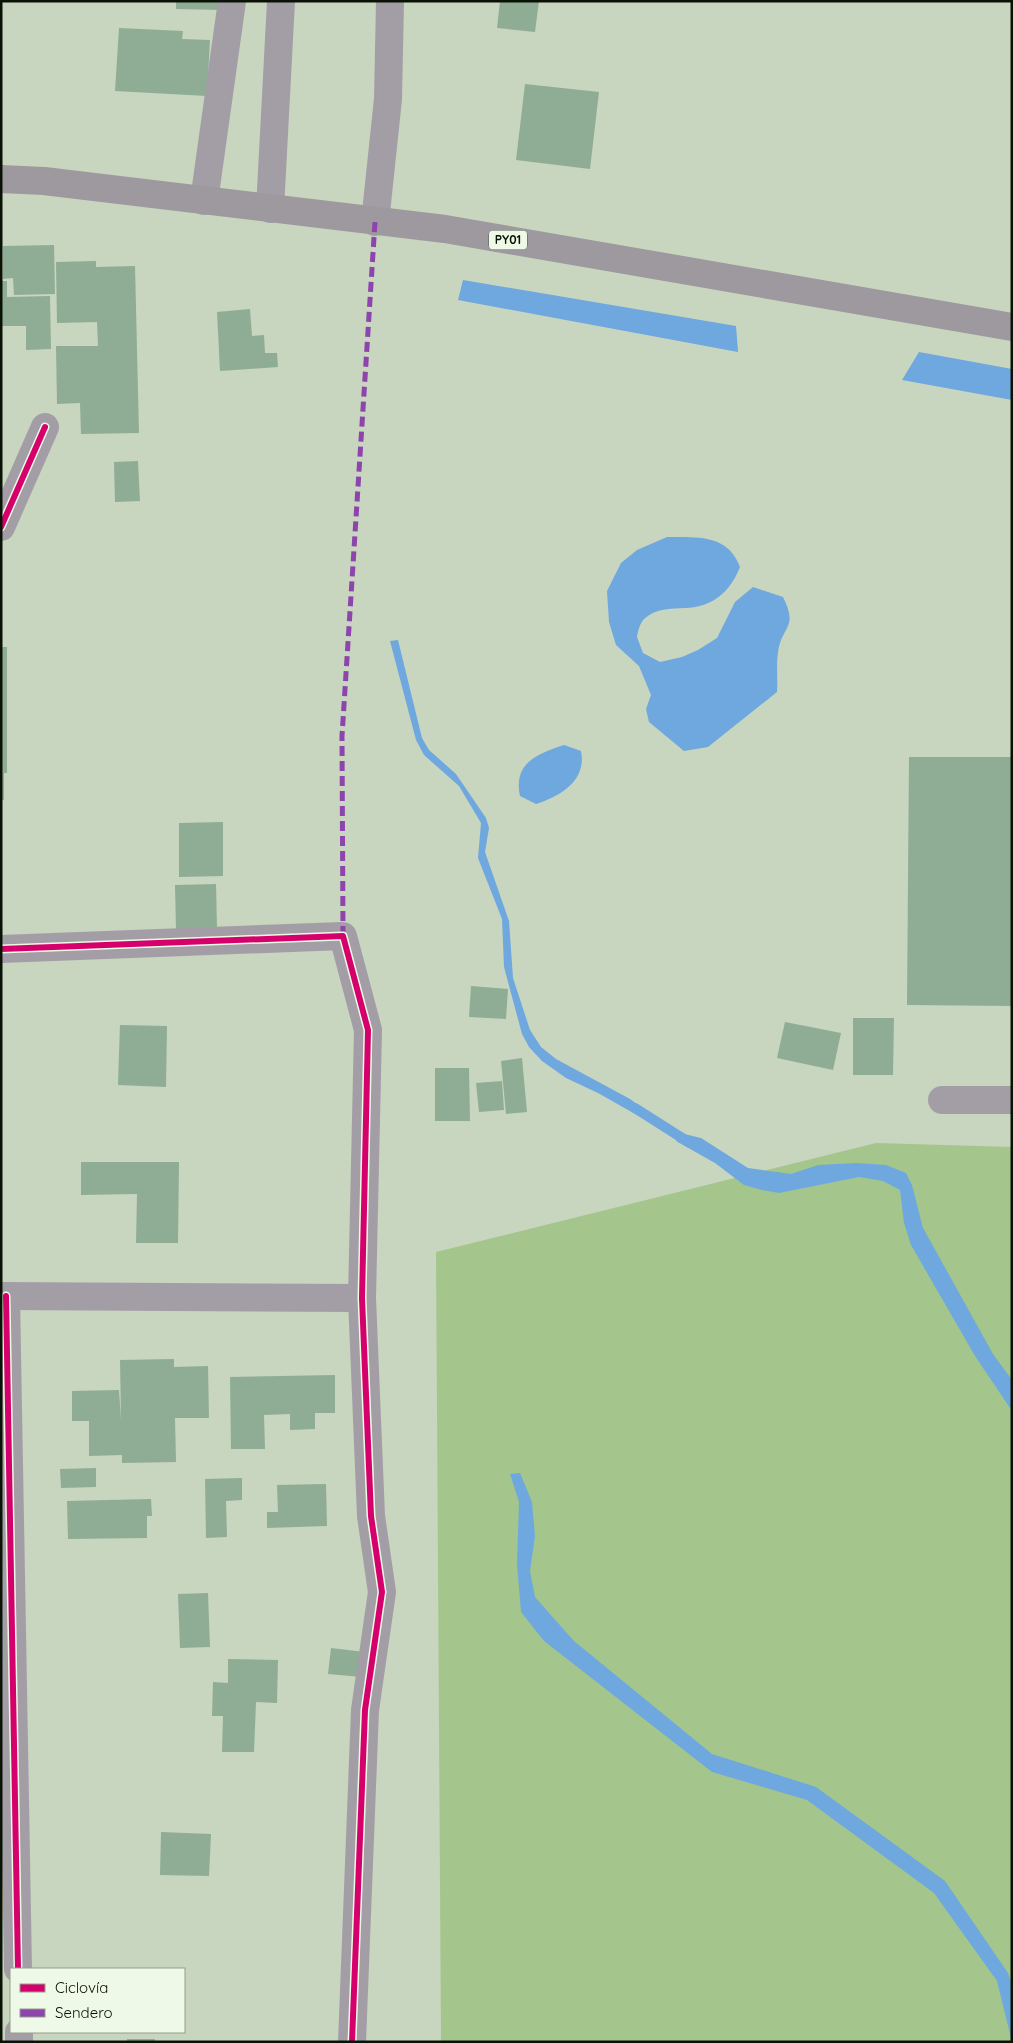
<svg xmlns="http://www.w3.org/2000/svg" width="1013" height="2043" font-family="Quicksand,sans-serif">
	<rect width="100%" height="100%" fill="#c8d5bf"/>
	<polygon fill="#a4c68c" points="876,1143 1012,1147 1012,2042 441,2042 436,1252"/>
	<g fill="#6ea8df">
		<polygon points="463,280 736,326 738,352 458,300"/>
		<polygon points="919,352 1012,369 1012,400 902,380"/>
		<path d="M667 537C697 537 728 534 740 567 730 592 713 607 685 608 670 609 656 608 644 619 640 623 638 631 637 637L643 653 660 662 682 657 698 650 717 638 735 602 753 587 783 597C799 629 781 626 778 653 776 665 778 679 777 692L708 747 684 751 649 722 646 709 651 695 639 666 616 645 609 622 607 591 621 563 637 550Z"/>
		<polygon points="398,640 422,738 429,750 456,774 486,818 489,828 485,852 509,921 513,978 530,1030 541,1047 556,1059 630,1099 649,1113 644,1119 598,1093 566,1078 542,1061 529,1047 522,1034 504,967 502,919 478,858 481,823 459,786 424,755 416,740 390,641"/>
		<path d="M564 745 581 751C587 781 560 796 536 804L520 796C513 763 537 754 564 745Z"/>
		<polygon points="680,1133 701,1138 748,1168 791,1174 818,1165 857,1163 886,1165 906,1173 912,1185 923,1228 993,1354 1012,1380 1012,1411 975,1356 911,1245 904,1223 900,1190 883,1181 859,1177 779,1193 762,1190 744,1185 715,1163 676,1141"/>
		<polygon points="520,1473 532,1502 535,1536 530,1571 535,1597 574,1641 712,1754 816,1787 945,1881 1008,1973 1012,1985 1012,2042 997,1981 934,1893 807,1800 712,1772 544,1641 521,1612 517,1564 519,1502 510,1474"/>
	</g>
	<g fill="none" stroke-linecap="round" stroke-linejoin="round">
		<polyline stroke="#6ea8df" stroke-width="10" points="635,1108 690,1143"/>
	</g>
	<g fill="#8fad95">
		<polygon points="176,1 222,1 222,10 176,9"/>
		<polygon points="500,1 539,1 535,32 497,28"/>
		<polygon points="119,28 183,31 182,39 210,40 207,96 115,91"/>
		<polygon points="525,84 599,92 590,169 516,160"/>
		<polygon points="54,245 55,294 14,295 13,278 3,279 3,246"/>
		<polygon points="96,261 96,267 135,266 139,433 81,434 80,403 57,404 56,346 98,346 97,322 57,323 56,262"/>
		<polygon points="1,281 7,281 7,297 50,296 51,349 26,350 26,326 1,326"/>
		<polygon points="250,309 252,336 264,335 265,353 277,353 278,367 220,371 217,312"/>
		<polygon points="138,461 140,501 115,502 114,462"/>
		<polygon points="1,647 7,647 7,773 4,773 4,800 1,800"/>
		<polygon points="909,757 1012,757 1012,1006 907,1005"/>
		<polygon points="223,822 223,876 179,877 179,823"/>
		<polygon points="216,884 217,928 176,929 175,885"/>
		<polygon points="471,986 508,989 506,1019 469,1017"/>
		<polygon points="853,1018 894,1018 893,1075 853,1075"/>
		<polygon points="785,1022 841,1033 833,1070 777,1058"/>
		<polygon points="120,1025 167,1026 166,1087 118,1085"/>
		<polygon points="522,1058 527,1112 506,1114 501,1061"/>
		<polygon points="435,1068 469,1068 470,1121 435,1121"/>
		<polygon points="502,1081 504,1110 479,1112 476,1083"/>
		<polygon points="81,1162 179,1162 178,1243 136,1243 137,1194 81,1195"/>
		<polygon points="174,1359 174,1367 208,1366 209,1418 175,1418 176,1462 122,1463 122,1455 89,1456 89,1421 72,1421 72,1391 119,1390 121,1420 120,1360"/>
		<polygon points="335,1375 335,1413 315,1413 315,1429 290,1430 290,1414 264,1415 265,1449 231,1449 230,1377"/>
		<polygon points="96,1468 96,1487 61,1488 60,1469"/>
		<polygon points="242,1478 242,1500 226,1501 227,1537 206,1538 205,1479"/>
		<polygon points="326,1484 327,1526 267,1528 267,1512 278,1512 277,1485"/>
		<polygon points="151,1499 152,1516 147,1516 147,1538 68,1539 67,1501"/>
		<polygon points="208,1593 210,1647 180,1648 178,1594"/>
		<polygon points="331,1648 365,1652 362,1677 328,1674"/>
		<polygon points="228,1659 278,1660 277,1703 256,1702 254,1752 222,1752 223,1716 212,1716 213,1682 228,1683"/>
		<polygon points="161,1832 211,1834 209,1876 160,1875"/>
		<rect x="127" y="2039" width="28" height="3"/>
	</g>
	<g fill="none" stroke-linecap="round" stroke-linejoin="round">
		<g stroke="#a39ea6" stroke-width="28">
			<polyline points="204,201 232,1"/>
			<polyline points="270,209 281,1"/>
			<polyline points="375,222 388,99 390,1"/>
			<polyline points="1,527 45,427"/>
			<polyline points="1,949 343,936 368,1030 362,1298 371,1516 382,1592 365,1710 352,2042"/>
			<polyline points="942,1100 1012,1100"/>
			<polyline points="1,1296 362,1298"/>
			<polyline points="6,1296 18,1969"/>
			<polyline points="19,2032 19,2042"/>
		</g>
		<polyline stroke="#9d999e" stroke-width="28" points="1,179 44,181 445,229 1012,327"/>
		<polyline stroke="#8e44ad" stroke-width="5" stroke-dasharray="10 5" stroke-linecap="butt" points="343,936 342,736 375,222"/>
		<defs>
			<g id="cycleway">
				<polyline points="1,527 45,427"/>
				<polyline points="1,949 343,936 368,1030 362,1298 371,1516 382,1592 365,1710 352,2042"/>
				<polyline points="6,1296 18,1969"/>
			</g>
		</defs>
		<use href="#cycleway" stroke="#eefae7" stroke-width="9"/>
		<use href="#cycleway" stroke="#d6006c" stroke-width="6"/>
	</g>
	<g text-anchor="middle" stroke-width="5" stroke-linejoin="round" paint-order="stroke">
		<rect fill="#eefae7" stroke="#4e5849" stroke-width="1" x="489" y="230.5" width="38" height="19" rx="4"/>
		<g font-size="12" font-weight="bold" fill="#0a1205">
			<text x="508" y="244">PY01</text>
		</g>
	</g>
	<rect width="1013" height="2043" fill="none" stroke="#0a1205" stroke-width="5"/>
	<rect x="10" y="1968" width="175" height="65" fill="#eefae7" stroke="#939d8d"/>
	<rect x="20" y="1984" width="25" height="8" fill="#d6006c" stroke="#939d8d"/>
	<text x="55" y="1993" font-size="15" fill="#0a1205">Ciclovía</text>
	<rect x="20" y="2009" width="25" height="8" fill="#8e44ad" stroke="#939d8d"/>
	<text x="55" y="2018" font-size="15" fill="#0a1205">Sendero</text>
</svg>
